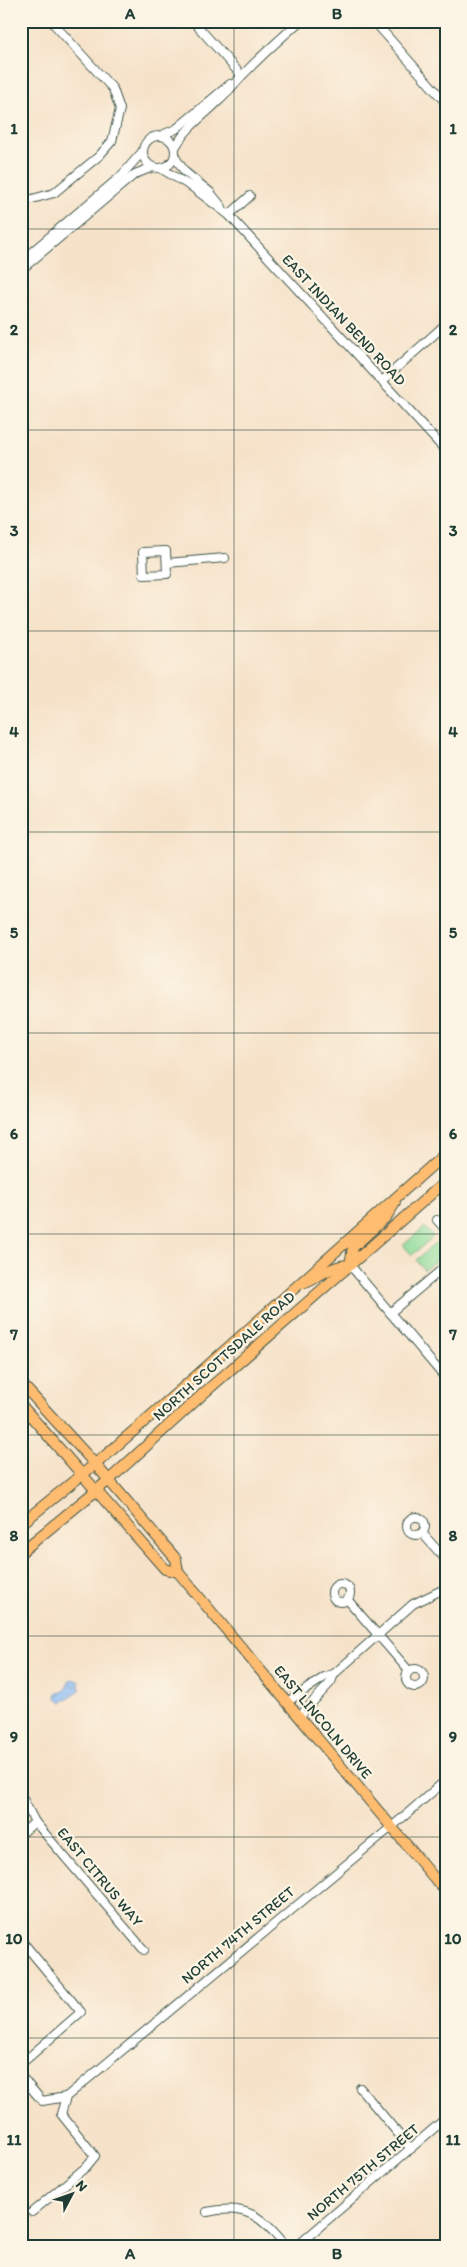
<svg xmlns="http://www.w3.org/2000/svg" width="467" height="2267" font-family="Itim,sans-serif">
	<defs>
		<pattern id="water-ripples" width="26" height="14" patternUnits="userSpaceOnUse" patternTransform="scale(1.25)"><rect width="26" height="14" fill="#8abaf6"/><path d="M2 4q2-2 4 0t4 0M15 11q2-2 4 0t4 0" fill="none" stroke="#7098c8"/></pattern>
	</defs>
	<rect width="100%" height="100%" fill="#fcf5e5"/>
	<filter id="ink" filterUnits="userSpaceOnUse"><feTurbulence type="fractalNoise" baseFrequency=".02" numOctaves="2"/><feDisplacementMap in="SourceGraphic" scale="10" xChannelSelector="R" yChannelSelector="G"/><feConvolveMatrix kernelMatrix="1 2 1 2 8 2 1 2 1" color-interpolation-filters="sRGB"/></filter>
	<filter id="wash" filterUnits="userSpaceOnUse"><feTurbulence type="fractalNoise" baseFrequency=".0096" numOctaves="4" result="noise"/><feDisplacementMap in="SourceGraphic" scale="20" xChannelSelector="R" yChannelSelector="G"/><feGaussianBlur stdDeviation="1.12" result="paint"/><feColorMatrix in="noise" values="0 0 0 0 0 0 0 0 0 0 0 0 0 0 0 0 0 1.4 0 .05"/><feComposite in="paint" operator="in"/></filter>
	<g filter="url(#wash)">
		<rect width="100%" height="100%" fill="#f6e2c9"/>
		<g fill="#8cdb99" stroke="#568c66">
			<polygon points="425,1227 433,1237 412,1255 403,1245"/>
			<polygon points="437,1242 446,1252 424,1270 416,1260"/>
		</g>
		<path fill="url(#water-ripples)" stroke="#547c95" d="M71 1679 79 1681 80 1690 62 1702 56 1697 57 1693C67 1692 66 1686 71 1679Z"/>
	</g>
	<g filter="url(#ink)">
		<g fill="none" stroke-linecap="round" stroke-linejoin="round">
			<defs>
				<g id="minor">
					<polyline points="193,21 241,75"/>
					<polyline points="374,21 446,103"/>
					<polyline points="162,135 176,129 230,84"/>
					<circle cx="159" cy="152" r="16"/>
					<path d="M175 148C188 123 213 110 230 89 251 64 276 43 300 21"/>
					<polyline points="175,157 185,172 210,192 222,207"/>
					<polyline points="160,168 192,187 229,215 446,451"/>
					<polyline points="21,202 54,193 99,156 112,141 120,109 113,89 51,21"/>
					<polyline points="229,215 250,196"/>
					<polyline points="21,261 121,176 143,151"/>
					<polyline points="21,270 135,174 153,167"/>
					<polyline points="382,381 446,324"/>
					<polygon points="166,551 167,574 144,575 143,552"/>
					<polyline points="167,563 225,558"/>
					<polyline points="437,1220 446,1230"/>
					<polyline points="350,1265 446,1379"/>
					<polyline points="390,1313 446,1266"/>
					<circle cx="416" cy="1526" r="9"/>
					<polyline points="422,1533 446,1560"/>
					<circle cx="341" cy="1593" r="9"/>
					<polyline points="347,1599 409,1671"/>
					<circle cx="415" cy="1678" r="9"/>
					<polyline points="287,1702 326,1676 334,1674"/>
					<polyline points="299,1717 331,1682 334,1674 413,1604 446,1588"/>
					<polyline points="21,1795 35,1822 144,1950"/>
					<polyline points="21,1834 35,1822"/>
					<polyline points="21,1940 81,2012 21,2064"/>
					<polyline points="21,2076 42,2101 66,2097 401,1819 446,1780"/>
					<polyline points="360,2088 411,2149"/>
					<polyline points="32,2212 86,2167 95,2156 61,2114 66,2097"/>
					<path d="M207 2212C247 2203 262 2217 286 2246"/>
					<polyline points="297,2246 446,2118"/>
				</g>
				<g id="major">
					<polyline points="350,1265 353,1247 386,1217 395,1203"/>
					<path d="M303 1283C320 1277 331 1265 350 1265"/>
					<polyline points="21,1383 95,1464 176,1559 178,1572 446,1892"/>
					<polyline points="21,1405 165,1569 178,1572"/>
					<polyline points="21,1524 105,1456 195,1377 446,1153"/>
					<polyline points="21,1552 109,1480 204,1393 446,1181"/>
				</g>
			</defs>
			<use href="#minor" stroke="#3f564a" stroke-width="10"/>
			<use href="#major" stroke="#3f564a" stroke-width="12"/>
			<use href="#minor" stroke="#fff" stroke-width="8"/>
			<use href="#major" stroke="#febc70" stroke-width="10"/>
		</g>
	</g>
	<path fill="none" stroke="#1f3d34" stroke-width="1" stroke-opacity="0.55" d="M234 21V2246M21 229H446M21 430H446M21 631H446M21 832H446M21 1033H446M21 1234H446M21 1435H446M21 1636H446M21 1837H446M21 2038H446"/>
	<g text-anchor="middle" stroke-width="4.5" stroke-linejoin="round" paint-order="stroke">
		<g font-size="15" fill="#1f3d34" stroke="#fcf5e5">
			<text transform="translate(344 320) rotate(47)" y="5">EAST INDIAN BEND ROAD</text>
			<text transform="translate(224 1356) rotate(-42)" y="5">NORTH SCOTTSDALE ROAD</text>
			<text transform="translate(323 1722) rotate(50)" y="5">EAST LINCOLN DRIVE</text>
			<text transform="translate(100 1877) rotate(50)" y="5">EAST CITRUS WAY</text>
			<text transform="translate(238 1935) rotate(-40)" y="5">NORTH 74TH STREET</text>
			<text transform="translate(363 2172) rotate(-40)" y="5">NORTH 75TH STREET</text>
		</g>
	</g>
	<rect width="467" height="2267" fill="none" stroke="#fcf5e5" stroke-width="55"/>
	<g transform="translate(72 2194) rotate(49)" stroke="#fcf5e5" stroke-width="4" paint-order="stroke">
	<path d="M0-4L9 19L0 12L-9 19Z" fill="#1f3d34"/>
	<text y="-8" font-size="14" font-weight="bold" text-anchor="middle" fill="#1f3d34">N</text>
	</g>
	<rect x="28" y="28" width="412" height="2212" fill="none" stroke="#1f3d34" stroke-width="2"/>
	<g font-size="16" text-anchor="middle" font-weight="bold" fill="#1f3d34">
		<text x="130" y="19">A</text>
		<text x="337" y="19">B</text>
		<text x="14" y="134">1</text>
		<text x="453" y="134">1</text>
		<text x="14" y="335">2</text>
		<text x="453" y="335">2</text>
		<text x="14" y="536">3</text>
		<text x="453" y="536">3</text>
		<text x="14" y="737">4</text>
		<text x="453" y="737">4</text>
		<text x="14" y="938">5</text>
		<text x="453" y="938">5</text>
		<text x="14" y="1139">6</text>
		<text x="453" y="1139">6</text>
		<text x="14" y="1340">7</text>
		<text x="453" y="1340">7</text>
		<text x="14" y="1541">8</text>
		<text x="453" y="1541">8</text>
		<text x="14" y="1742">9</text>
		<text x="453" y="1742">9</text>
		<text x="14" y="1944">10</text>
		<text x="453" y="1944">10</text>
		<text x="14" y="2145">11</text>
		<text x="453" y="2145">11</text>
		<text x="130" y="2259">A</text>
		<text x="337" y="2259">B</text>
	</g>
</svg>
